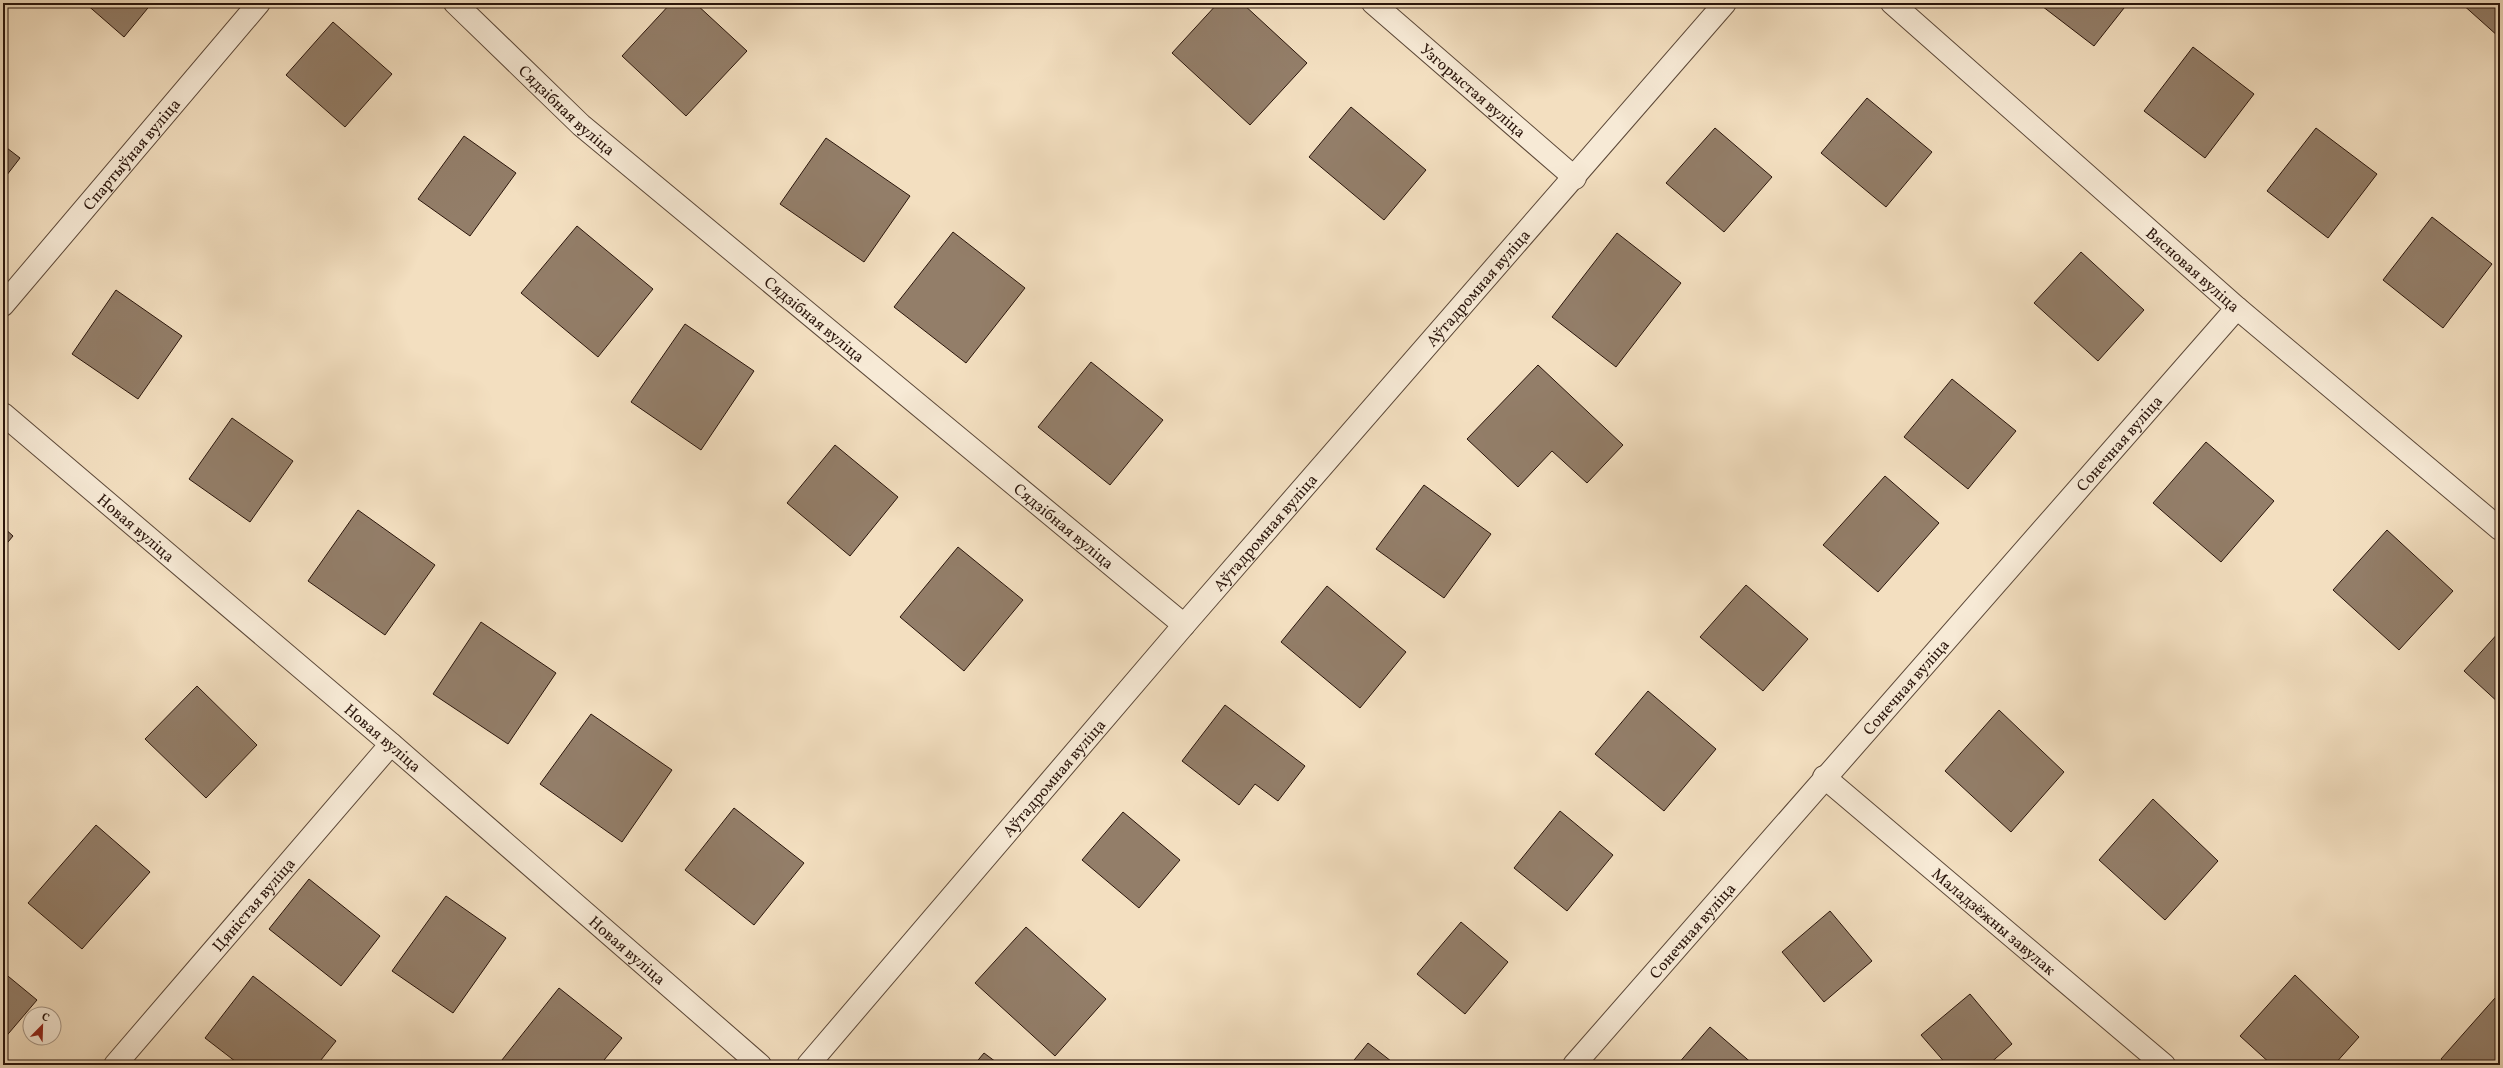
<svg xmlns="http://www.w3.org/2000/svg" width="2503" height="1068" font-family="Vollkorn,serif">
	<rect width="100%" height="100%" fill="#f3dfc0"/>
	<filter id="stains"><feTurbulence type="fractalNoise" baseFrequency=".005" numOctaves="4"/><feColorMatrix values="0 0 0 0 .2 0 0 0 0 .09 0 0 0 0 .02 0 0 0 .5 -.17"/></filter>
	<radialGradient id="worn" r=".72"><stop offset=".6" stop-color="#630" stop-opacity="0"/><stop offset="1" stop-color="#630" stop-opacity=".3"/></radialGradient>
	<g fill="#937e69" stroke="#2a150b">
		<polygon points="85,3 152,3 124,37"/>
		<polygon points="671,3 695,3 747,51 686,116 622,56"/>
		<polygon points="1218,3 1242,3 1307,63 1250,125 1172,53"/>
		<polygon points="2038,3 2128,3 2094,46"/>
		<polygon points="2461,3 2500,3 2500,36 2499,37"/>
		<polygon points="333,22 392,74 345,127 286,75"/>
		<polygon points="2193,47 2254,94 2205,158 2144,111"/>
		<polygon points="1867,98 1932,152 1886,207 1821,153"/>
		<polygon points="1351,107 1426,170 1384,220 1309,157"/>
		<polygon points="1715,128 1772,177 1724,232 1666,183"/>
		<polygon points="2316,128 2377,174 2328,238 2267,191"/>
		<polygon points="464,136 516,173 470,236 418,199"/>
		<polygon points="826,138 910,196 864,262 780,204"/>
		<polygon points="3,145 20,158 3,180"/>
		<polygon points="2432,217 2492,264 2443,328 2383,280"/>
		<polygon points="577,226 653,289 598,357 521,293"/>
		<polygon points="953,232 1025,288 966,363 894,307"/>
		<polygon points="1617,233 1681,283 1616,367 1552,317"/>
		<polygon points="2081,252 2144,310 2098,361 2034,303"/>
		<polygon points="116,290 182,336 138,399 72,354"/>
		<polygon points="685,324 754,371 701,450 631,402"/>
		<polygon points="1091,362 1163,420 1110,485 1038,427"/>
		<polygon points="1538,365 1623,445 1587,483 1552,451 1518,487 1467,439"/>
		<polygon points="1952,379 2016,431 1968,489 1904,437"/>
		<polygon points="232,418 293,461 250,522 189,479"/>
		<polygon points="2206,442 2274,501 2221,562 2153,503"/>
		<polygon points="835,445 898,497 850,556 787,503"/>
		<polygon points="1885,476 1939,523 1878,592 1823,545"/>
		<polygon points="1424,485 1491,534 1444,598 1376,549"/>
		<polygon points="358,510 435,565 385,635 308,581"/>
		<polygon points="3,527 13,536 3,548"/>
		<polygon points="2387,530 2453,591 2399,650 2333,590"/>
		<polygon points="958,547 1023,600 964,671 900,617"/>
		<polygon points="1746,585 1808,639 1763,691 1700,637"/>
		<polygon points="1327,586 1406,652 1360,708 1281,642"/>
		<polygon points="481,622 556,673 508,744 433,694"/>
		<polygon points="2500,631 2500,704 2464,671"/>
		<polygon points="197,686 257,745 206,798 145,739"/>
		<polygon points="1648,691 1716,749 1664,811 1595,754"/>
		<polygon points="1225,705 1305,766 1278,801 1255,784 1239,805 1182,761"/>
		<polygon points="1999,710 2064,772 2011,832 1945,771"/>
		<polygon points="591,714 672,770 622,842 540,784"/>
		<polygon points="2153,799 2218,861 2165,920 2099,860"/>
		<polygon points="734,808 804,863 754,925 685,870"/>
		<polygon points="1560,811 1613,855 1567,911 1514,868"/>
		<polygon points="1123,812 1180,860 1139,908 1082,860"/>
		<polygon points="96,825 150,872 82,949 28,903"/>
		<polygon points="309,879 380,936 341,986 269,929"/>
		<polygon points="446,896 506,938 453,1013 392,971"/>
		<polygon points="1830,911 1872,961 1824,1002 1782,952"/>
		<polygon points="1461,922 1508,962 1465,1014 1417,974"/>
		<polygon points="1026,927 1106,999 1055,1056 975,983"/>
		<polygon points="3,972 37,1000 3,1040"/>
		<polygon points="2295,975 2359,1037 2334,1065 2272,1065 2240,1036"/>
		<polygon points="253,976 336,1041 317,1065 240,1065 205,1038"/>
		<polygon points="559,988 622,1038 600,1065 498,1065"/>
		<polygon points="1970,994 2012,1044 1988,1065 1947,1065 1921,1035"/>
		<polygon points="2495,998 2500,1002 2500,1065 2448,1065 2441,1059"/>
		<polygon points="1710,1027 1754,1065 1677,1065"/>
		<polygon points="1368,1043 1396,1065 1350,1065"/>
		<polygon points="984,1053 1000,1065 974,1065"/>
	</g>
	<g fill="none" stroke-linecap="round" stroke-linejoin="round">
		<defs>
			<g id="minor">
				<path id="s1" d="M455 3 581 125 1184 625"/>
				<path id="s2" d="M1373 3 1575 178"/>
				<path id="s3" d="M1892 3 2237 308 2500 529"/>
				<path id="s4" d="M3 305 259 3"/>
				<path id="s5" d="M3 414 391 744 760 1065"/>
				<path id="s6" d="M1824 777 2164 1065"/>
				<path id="s7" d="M115 1065 391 744"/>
				<path id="s8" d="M808 1065 1184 625 1725 3"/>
				<path id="s9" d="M1574 1065 2237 308"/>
			</g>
		</defs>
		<use href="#minor" stroke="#5c4838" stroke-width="24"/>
		<use href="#minor" stroke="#f7ead6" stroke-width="22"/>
	</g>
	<g text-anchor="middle" stroke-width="3" stroke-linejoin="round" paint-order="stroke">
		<g font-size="16" fill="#2a150b" stroke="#f7ead6">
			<text dy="6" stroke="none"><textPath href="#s2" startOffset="133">Узгорыстая вуліца</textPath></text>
			<text dy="6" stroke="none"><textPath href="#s1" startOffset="155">Сядзібная вуліца</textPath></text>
			<text dy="6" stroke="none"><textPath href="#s4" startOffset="198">Спартыўная вуліца</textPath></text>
			<text dy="6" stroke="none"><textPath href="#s3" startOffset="402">Вясновая вуліца</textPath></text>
			<text dy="6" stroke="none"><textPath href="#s8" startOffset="1026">Аўтадромная вуліца</textPath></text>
			<text dy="6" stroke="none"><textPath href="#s1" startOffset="479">Сядзібная вуліца</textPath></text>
			<text dy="6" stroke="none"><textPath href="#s9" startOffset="827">Сонечная вуліца</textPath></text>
			<text dy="6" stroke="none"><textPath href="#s1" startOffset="803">Сядзібная вуліца</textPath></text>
			<text dy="6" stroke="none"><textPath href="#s5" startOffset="175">Новая вуліца</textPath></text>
			<text dy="6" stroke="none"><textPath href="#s8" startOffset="702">Аўтадромная вуліца</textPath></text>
			<text dy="6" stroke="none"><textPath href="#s9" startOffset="503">Сонечная вуліца</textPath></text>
			<text dy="6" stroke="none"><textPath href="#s5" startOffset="499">Новая вуліца</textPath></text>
			<text dy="6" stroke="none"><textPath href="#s8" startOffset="378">Аўтадромная вуліца</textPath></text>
			<text dy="6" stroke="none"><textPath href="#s7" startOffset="212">Цяністая вуліца</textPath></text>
			<text dy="6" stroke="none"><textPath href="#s6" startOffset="223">Маладзёжны завулак</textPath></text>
			<text dy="6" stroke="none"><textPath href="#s9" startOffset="179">Сонечная вуліца</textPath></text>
			<text dy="6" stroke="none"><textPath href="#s5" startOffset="823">Новая вуліца</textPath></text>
		</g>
	</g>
	<rect width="2503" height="1068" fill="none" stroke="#f3dfc0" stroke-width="16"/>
	<rect x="4" y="4" width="2495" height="1060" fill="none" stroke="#2a150b" stroke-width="2"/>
	<rect x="8" y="8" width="2487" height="1052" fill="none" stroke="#2a150b"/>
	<g transform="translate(42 1026) rotate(23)"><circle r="19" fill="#f7ead6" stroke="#a59585"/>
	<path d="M0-3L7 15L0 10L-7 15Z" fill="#8f2418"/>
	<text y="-6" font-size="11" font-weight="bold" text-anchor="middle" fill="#2a150b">С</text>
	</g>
	<rect width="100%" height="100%" filter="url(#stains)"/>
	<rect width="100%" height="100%" fill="url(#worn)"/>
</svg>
